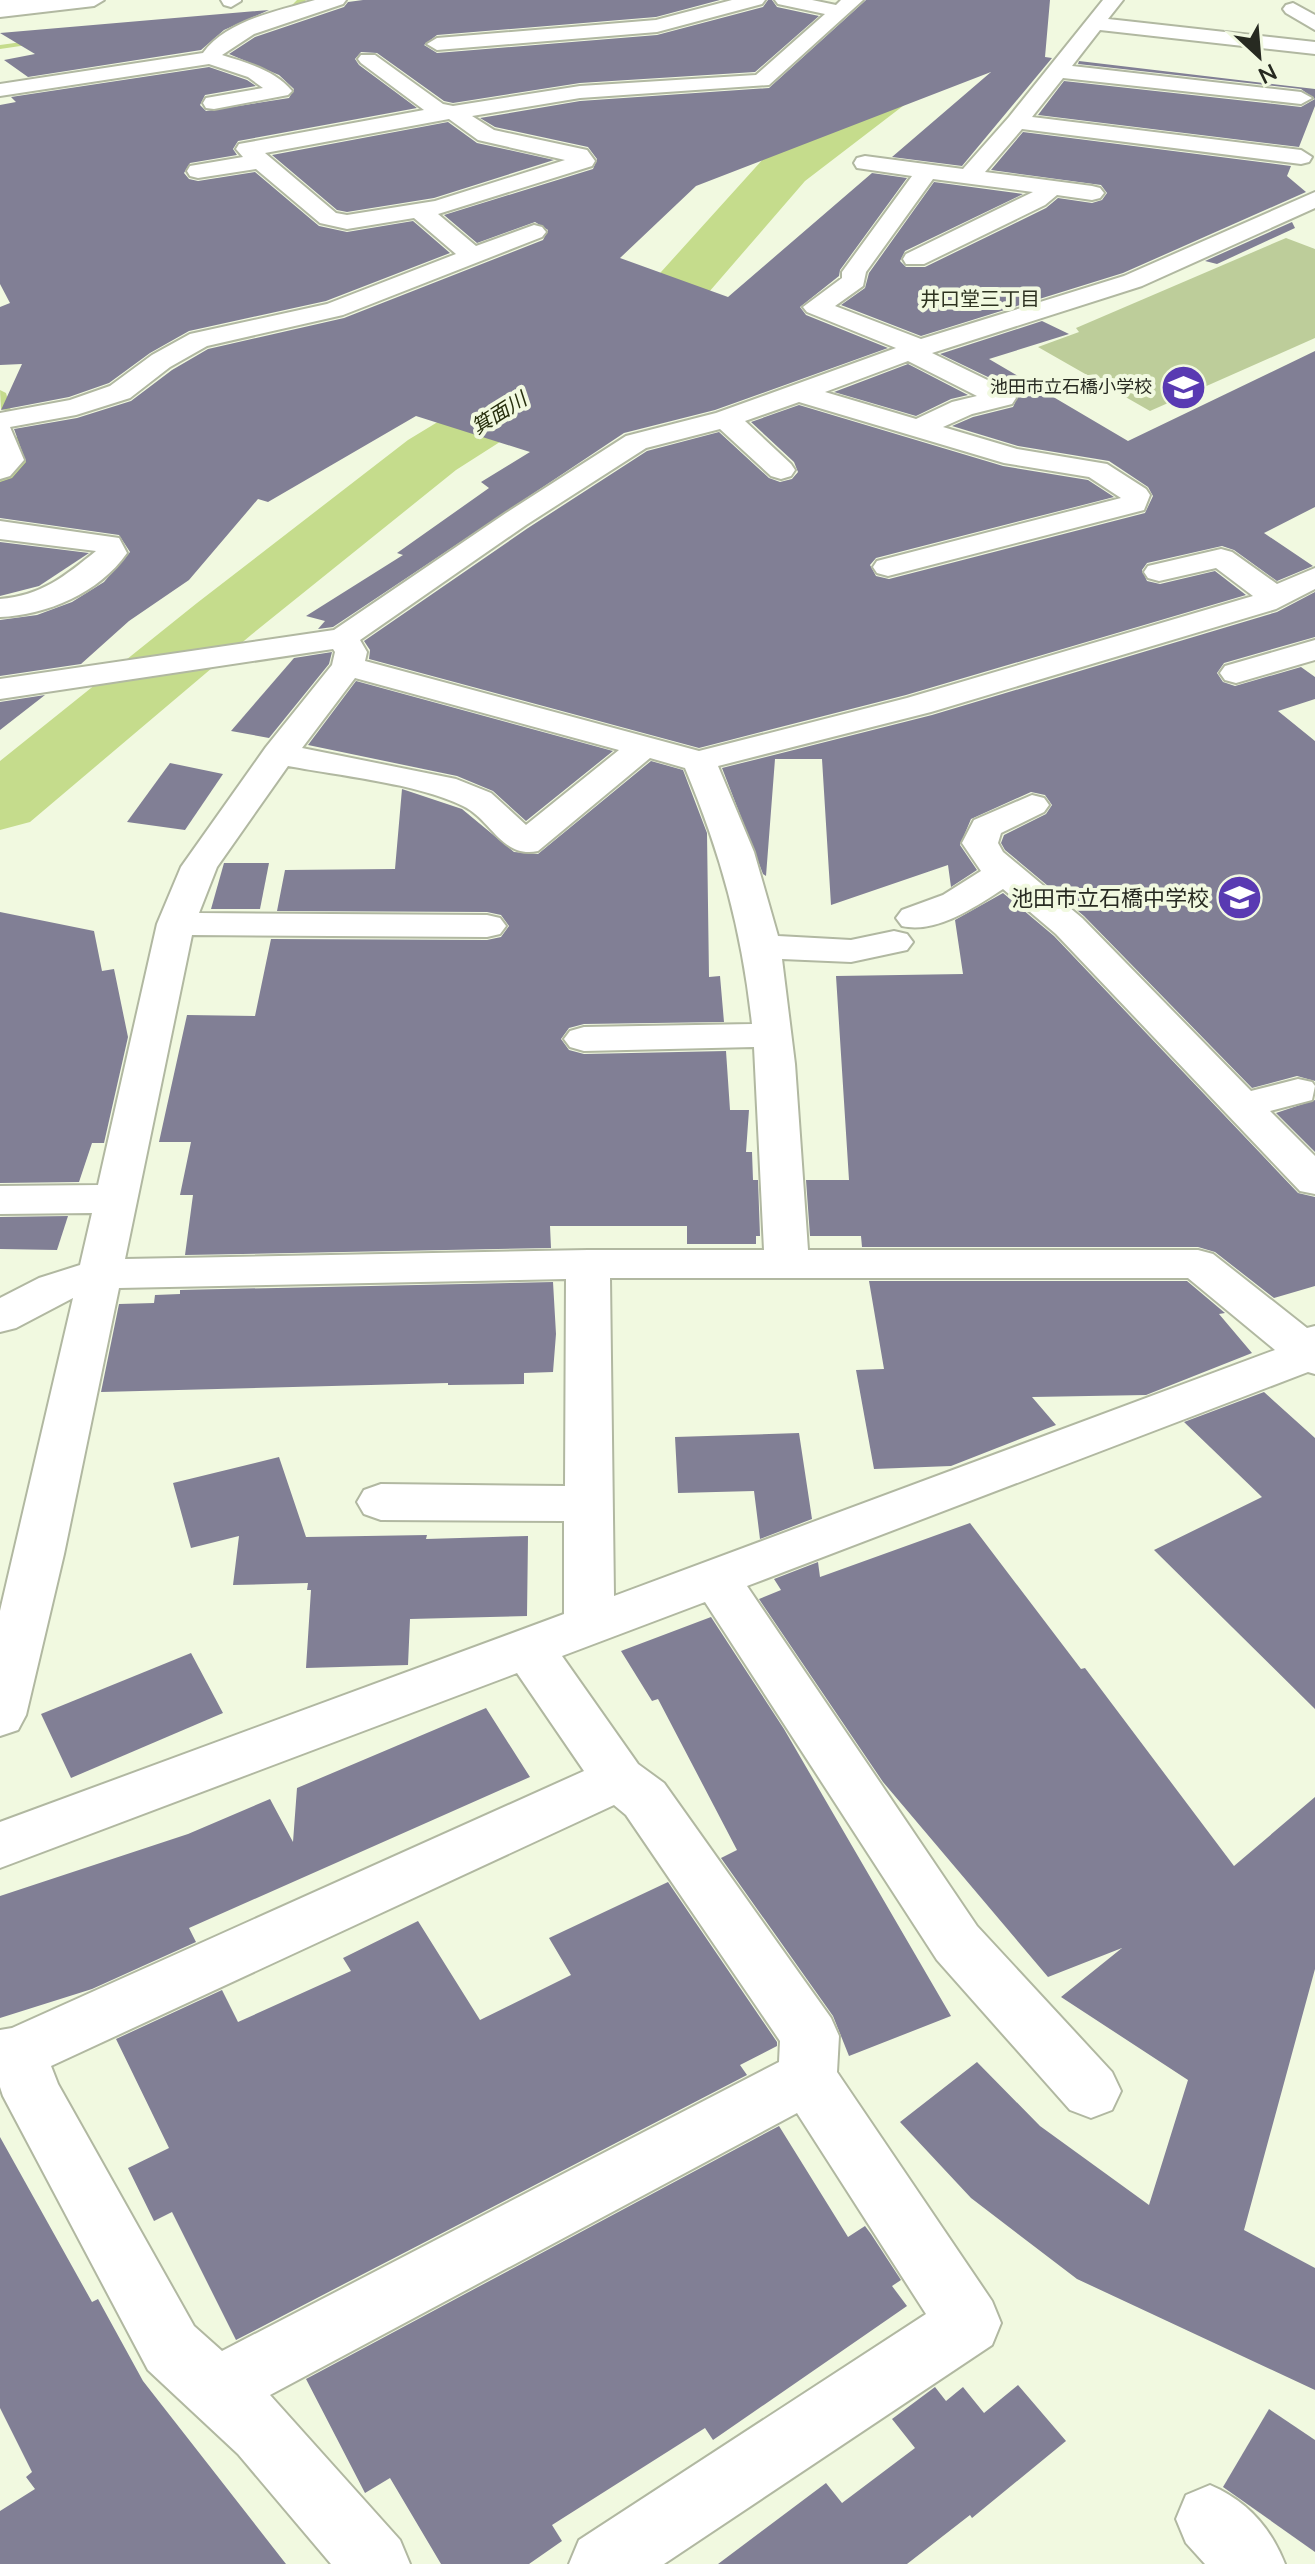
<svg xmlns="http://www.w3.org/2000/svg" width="1315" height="2564" font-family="Lato,'Noto Sans JP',sans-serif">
	<rect width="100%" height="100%" fill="#f1f9e0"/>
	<polygon fill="#bdcd9a" points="1286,238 1315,249 1315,338 1150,411 1038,347 1079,332 1076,328"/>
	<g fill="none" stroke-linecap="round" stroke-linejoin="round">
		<g fill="#c5dc8c" fill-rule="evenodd">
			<polygon points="297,0 306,0 296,11 275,17 275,13 290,7"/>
			<polygon points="44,39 41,43 0,49 0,45"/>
			<polygon points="0,390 6,393 11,411 1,409"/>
			<polygon points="18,436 24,439 32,458 4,490 0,492 0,481 20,458 12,439"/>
		</g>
		<polygon fill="#c5dc8c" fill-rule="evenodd" points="947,0 995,0 946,73 805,181 677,329 456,470 251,635 30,822 0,830 0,761 197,603 408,440 633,303 765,157 910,51"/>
	</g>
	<g fill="#817f95">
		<polygon points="363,0 720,0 656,17 437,35 424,45 437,53 657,35 763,7 768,0 772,0 777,7 819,16 755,72 580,83 453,103 444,101 377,53 361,52 355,59 359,65 417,108 238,141 233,149 237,155 190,163 184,173 189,179 198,181 255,172 319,226 347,232 413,221 450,253 326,301 189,331 150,353 109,383 69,397 1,410 22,364 0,365 0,307 10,303 0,284 0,105 16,102 11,97 209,67 247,80 256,86 205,95 200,105 206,111 289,98 294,89 279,75 229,54 255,37 344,7 348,2"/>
		<polygon points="866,0 1050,0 1045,57 1052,58 962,166 892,157 991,72 696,186 620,258 728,297 872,173 907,178 840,270 839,276 800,307 806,315 888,348 715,410 624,433 333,627 318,629 325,621 306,616 403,555 397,553 489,488 481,482 530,452 416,416 268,502 258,499 189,580 129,621 81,664 0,676 0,620 37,615 72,602 104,582 130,552 119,535 0,518 0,482 12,478 26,462 14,429 77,418 131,401 172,370 208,349 344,318 543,240 548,230 535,222 477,243 444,215 593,169 597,159 588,147 495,127 480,118 580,101 769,88"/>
		<polygon points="269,10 224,30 201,50 28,77 4,60 35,54 0,33"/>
		<polygon points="1079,61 1315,89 1315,106 1299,147 1038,115 1064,81 1301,107 1315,99 1301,89 1078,64"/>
		<polygon points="448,122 477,143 554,160 434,198 347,212 337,210 272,155"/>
		<polygon points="1023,132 1291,166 1287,176 1306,192 1123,273 921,336 841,305 865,288 869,273 934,182 1023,194 905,251 900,261 906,267 925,267 1046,208 1058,198 1092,203 1102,200 1107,193 1101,185 991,170"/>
		<polygon points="1292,222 1295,228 1217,264 1205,261"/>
		<polygon points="1042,321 1069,334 989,359 1128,441 1315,351 1315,507 1264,533 1313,566 1277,581 1234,550 1222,546 1147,563 1142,570 1147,581 1160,584 1215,571 1246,595 906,695 699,748 369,659 370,650 364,641 528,528 647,451 719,432 769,478 780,482 792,479 798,472 794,462 751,422 799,405 1003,466 1088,480 1114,497 876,558 870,565 876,576 889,579 1145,513 1153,496 1148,487 1109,461 1018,446 952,426 973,417 1013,407 1018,396 1013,389 940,354"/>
		<polygon points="908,364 968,395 951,399 916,416 834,392"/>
		<polygon points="0,542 89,553 39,586 0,596"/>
		<polygon points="1315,592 1315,637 1224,663 1217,673 1223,682 1235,686 1301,667 1315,677 1315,699 1278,711 1315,741 1315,1081 1297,1076 1252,1088 1084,916 1005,850 1001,843 1004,835 1046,814 1052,805 1045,795 1031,792 971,819 960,845 977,870 951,887 948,865 831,905 822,759 775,759 766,876 763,874 722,768 932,715 1277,612"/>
		<polygon points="332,652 329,664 269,738 231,731 294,658"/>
		<polygon points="356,681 613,751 526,821 493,791 457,776 308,745"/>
		<polygon points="45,695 0,730 0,702"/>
		<polygon points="651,761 683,770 707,833 709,977 720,976 724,1022 584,1024 569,1028 561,1039 569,1050 584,1054 726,1051 730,1110 749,1110 746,1152 752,1152 753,1180 758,1180 760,1236 756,1236 756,1244 687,1244 687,1226 550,1226 551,1248 185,1255 193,1195 180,1195 191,1142 159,1142 187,1015 255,1016 271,939 487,940 501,937 509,926 501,915 487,912 277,911 285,870 395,869 402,789 462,809 514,852 538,854"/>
		<polygon points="170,763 223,774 185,830 127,822"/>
		<polygon points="224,863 269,863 260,909 211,909"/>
		<polygon points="1003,893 1054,936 1298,1193 1315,1197 1315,1286 1274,1298 1215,1252 1198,1247 862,1247 861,1236 810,1236 806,1180 849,1180 836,976 963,974 955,920"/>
		<polygon points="0,912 94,931 102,971 114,969 128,1037 104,1143 92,1143 79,1182 0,1183"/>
		<polygon points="1315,1100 1315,1152 1276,1113"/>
		<polygon points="68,1216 57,1250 0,1249 0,1217"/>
		<polygon points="869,1281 1187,1281 1225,1313 1219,1314 1252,1353 1146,1395 1032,1397 1056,1425 951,1466 874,1469 856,1370 884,1369"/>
		<polygon points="553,1282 556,1334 553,1372 524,1373 524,1384 448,1385 448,1383 101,1392 119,1304 154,1303 155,1295 180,1294 180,1290"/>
		<polygon points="1264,1392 1315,1438 1315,1709 1154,1550 1262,1497 1184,1422"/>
		<polygon points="799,1433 812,1519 760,1539 754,1491 678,1493 675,1437"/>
		<polygon points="279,1457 306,1537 427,1535 426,1539 528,1536 527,1616 410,1619 408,1665 306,1668 311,1590 307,1590 308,1583 233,1585 239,1536 191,1548 173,1483"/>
		<polygon points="970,1523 1081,1669 1085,1668 1234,1866 1315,1797 1315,1969 1244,2230 1315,2268 1315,2390 1077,2279 971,2198 900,2122 977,2062 1040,2126 1149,2205 1188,2080 1061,1997 1122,1948 1048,1977 883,1782 759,1599 781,1590 774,1579 818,1562 820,1577"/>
		<polygon points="711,1617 784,1729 951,2016 849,2056 833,2016 721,1858 737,1850 658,1699 652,1701 621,1651"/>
		<polygon points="191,1653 223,1713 71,1778 41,1714"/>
		<polygon points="486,1708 530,1777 189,1928 196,1942 92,1989 0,2018 0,1896 188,1834 270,1799 293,1842 297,1788"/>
		<polygon points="668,1882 777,2042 777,2046 740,2065 747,2075 236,2340 172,2212 154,2221 128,2168 169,2148 116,2039 222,1990 238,2022 351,1971 343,1958 418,1921 480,2020 571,1975 549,1938"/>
		<polygon points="779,2126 848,2237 865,2226 871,2234 901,2280 892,2286 907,2306 713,2440 705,2428 552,2525 562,2541 529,2564 441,2564 390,2478 365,2493 306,2379"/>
		<polygon points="0,2137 92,2302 98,2299 143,2381 286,2564 0,2564 0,2511 35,2489 26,2477 32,2472 0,2408"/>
		<polygon points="1018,2385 1066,2441 972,2518 970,2515 907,2564 718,2564 826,2483 842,2503 915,2448 892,2419 935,2387 946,2401 963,2387 984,2413"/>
		<polygon points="1269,2409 1315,2440 1315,2552 1223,2487"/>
	</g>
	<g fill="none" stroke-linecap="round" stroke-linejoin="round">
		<defs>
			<g id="street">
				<polygon points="44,0 104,0 94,6 0,17 0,5"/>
				<polygon points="221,0 241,0 241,1 231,7 224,5"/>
				<path d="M315 0H346L343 4 254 34 222 55C247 63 275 70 292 91L288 95 214 109 206 108 203 103 206 98 263 88 248 77 209 64 0 96V84L203 53C227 20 278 11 315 0Z"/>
				<polygon points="732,0 765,0 762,4 657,32 437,50 427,44 437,38 656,20"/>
				<path d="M775 0H812L836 5 841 0H863L769 85 580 98 472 116 494 130 587 150 595 161 592 166 438 214 476 246 534 225 542 227 546 232 542 237 343 315 207 346 170 367 130 398 76 415 10 427 24 460 10 476 0 479V413L70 400 110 386 152 355 190 334 327 304 456 254 414 218 347 229 320 223 256 169 198 178 190 176 187 171 190 166 243 157 236 149 239 144 424 110 361 63 358 59 361 55H375L443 104 453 106 580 86 756 75 825 14 778 4ZM449 119 478 140 565 160 435 201 347 215 336 213 265 153Z"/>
				<path d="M1103 0H1123L1108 19 1315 42V54L1100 30 1072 66 1301 92 1312 98 1301 104 1063 78 1032 117 1301 150 1312 157 1309 162 1301 164 1022 129 985 172 1092 186 1100 188 1104 193 1100 198 1092 200 1057 195 1045 205 924 264H906L903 259 906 254 1033 192 933 179 866 272 863 286 835 306 921 339 1124 276 1315 192V208L1142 286 932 353 1012 392 1016 398 1012 404 972 414 943 427 1017 449 1107 464 1146 489 1150 495 1144 510 888 576 877 573 873 567 877 561 1121 498 1089 477 1004 463 799 402 745 421 791 464 795 470 791 476 781 479 771 476 720 429 646 448 526 525 360 640 367 652 365 661 699 751 907 698 1253 596 1216 568 1159 581 1148 578 1144 572 1148 566 1221 549 1232 552 1277 584 1315 568V589L1276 609 931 712 718 766 754 852 778 936 851 940 894 931 907 934 913 942 907 950 851 962 782 959 795 1064 808 1250H1198L1213 1254 1307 1328 1315 1326V1374L1308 1372 747 1586 977 1926 1112 2072 1121 2091 1112 2110 1091 2118 1070 2110 937 1960 705 1602 562 1656 638 1764 664 1783 831 2018 839 2036 837 2072 992 2301 1001 2323 992 2345 664 2564H569L579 2540 926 2314 797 2113 270 2395 400 2540 410 2564H331L238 2454 148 2370 3 2096 0 2087V2030L12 2028 584 1771 517 1673 0 1868V1822L564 1614V1521L381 1520 364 1514 357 1502 364 1490 381 1484 565 1486 566 1279 119 1288 64 1554 26 1715 18 1730 0 1736V1611L73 1298 16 1328 0 1332V1298L39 1278 80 1265 92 1213 0 1214V1186L98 1185 157 924 181 867 266 747 332 665 335 652 333 649 0 699V679L334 630 506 513 626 436 716 413 896 348 807 312 803 307 842 278V272L912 176 857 168 854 163 857 158 865 156 963 169 1009 117ZM908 361 977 396 952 402 916 419 825 392ZM355 678 619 750 526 825 491 793 456 779 302 748ZM650 758 685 768C721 854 742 931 752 1024L584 1027 570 1031 564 1039 570 1047 584 1051 754 1047 764 1250H588L125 1259 192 935 487 937 500 934 506 926 500 918 487 915 199 913 217 867 288 766C341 776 415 783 463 806 491 819 502 859 538 851ZM610 1278H1188L1275 1350 614 1596ZM614 1805 626 1815 780 2041 779 2062 222 2351 194 2326 58 2084 51 2066Z"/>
				<polygon points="1293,3 1315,15 1315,30 1286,13 1283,9 1286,5"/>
				<path d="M0 521 119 538 127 553C99 593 47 615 0 617V599C41 596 65 576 96 551L0 539Z"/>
				<polygon points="1315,640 1315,660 1236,683 1225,680 1220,673 1225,666"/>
				<path d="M1032 795 1044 798 1049 805 1044 812 1001 833 998 843 1003 852 1082 918 1251 1091 1298 1079 1312 1082 1315 1086 1312 1100 1270 1111 1315 1156V1194L1300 1191 1056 934 1003 889C975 907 936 934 902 926L896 918 902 910 943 895 981 871 962 843 974 820Z"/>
				<path d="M1210 2485C1246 2500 1271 2528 1285 2564H1205L1186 2543 1176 2519 1186 2495Z"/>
			</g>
			<polygon id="highway" points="0,0 58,0 48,6 0,12"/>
		</defs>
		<use href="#street" stroke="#b1b8a1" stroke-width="4"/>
		<use href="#highway" stroke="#b1b8a1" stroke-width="4"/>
		<use href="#street" fill="#fff" fill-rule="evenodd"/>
		<use href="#highway" fill="#fff" fill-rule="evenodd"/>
	</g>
	<defs>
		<symbol id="school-disc" viewBox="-11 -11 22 22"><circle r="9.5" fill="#593ab2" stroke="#f1f9e0"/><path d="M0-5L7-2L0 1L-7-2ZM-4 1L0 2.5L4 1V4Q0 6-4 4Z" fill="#fff"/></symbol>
	</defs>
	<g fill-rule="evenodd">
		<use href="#school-disc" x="1158" y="362" width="51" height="51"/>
		<use href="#school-disc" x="1214" y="872" width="51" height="51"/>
	</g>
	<g text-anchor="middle" stroke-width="8" stroke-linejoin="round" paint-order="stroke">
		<g font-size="18" fill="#272a21" stroke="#f1f9e0" text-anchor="end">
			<text x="1152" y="393">池田市立石橋小学校</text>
		</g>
		<g font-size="20" fill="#2d321f" stroke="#f1f9e0">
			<text x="980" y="306">井口堂三丁目</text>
		</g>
		<g font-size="20" font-style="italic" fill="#262e0c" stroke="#f1f9e0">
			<text transform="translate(499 413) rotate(-32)" y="7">箕面川</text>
		</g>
		<g font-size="22" fill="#272a21" stroke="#f1f9e0" text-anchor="end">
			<text x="1209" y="906">池田市立石橋中学校</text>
		</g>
	</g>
	<g transform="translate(1259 56) rotate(154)" stroke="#f1f9e0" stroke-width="6" paint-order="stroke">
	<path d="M0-6L14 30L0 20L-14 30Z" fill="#272a21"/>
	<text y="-12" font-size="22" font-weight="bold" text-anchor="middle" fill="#272a21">N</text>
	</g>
</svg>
